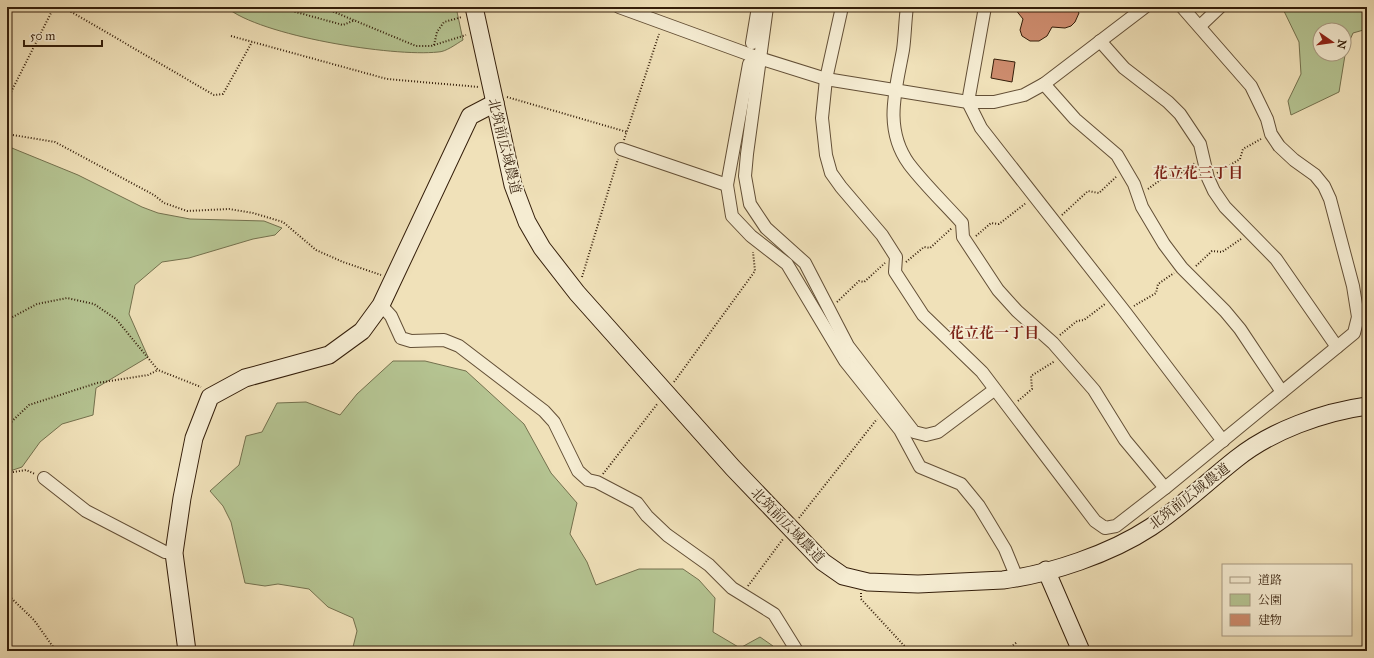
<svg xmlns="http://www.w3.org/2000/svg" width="1374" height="658" font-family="'IM FELL Great Primer','Noto Serif JP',serif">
	<rect width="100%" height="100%" fill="#f0e1b9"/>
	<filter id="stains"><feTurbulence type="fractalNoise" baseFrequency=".005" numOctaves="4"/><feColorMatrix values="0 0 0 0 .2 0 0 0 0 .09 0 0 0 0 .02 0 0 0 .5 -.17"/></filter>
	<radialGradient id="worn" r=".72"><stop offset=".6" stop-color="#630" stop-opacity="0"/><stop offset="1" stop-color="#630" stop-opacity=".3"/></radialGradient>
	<g fill="#b5c492" stroke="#74714e" fill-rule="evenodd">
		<path d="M226 7H456L463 40C456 44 446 52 438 52 393 57 260 36 226 7Z"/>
		<path d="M1282 7H1367V29L1353 33 1346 49 1339 92 1291 115 1288 101 1301 74 1299 42ZM1320 30H1344V54H1320Z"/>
		<polygon points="7,146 78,175 142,207 158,213 190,219 264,221 282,228 275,235 253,239 189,258 162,262 135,285 129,314 148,357 96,388 93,415 62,424 40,442 22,467 7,472"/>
		<polygon points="393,361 425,361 466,371 524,424 551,473 577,503 570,534 587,562 596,585 639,569 683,569 699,580 715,598 713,632 740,648 760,637 773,646 776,651 352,651 357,631 353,618 328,607 309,589 278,584 265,586 245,583 231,522 223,506 210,491 239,465 246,436 262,432 277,403 306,402 340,415 357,394"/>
	</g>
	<g fill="#cd8c6e" stroke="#341e0a">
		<polygon points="1017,7 1075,7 1079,13 1075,22 1071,26 1065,28 1052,27 1047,36 1039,41 1030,41 1022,36 1020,30 1023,19 1015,9"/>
		<polygon points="994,59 1015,62 1012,82 991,78"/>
	</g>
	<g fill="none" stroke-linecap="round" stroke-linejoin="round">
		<defs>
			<g id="street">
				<polyline points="619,7 759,58 826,79 968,102 994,102 1024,95 1044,84 1145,7"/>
				<polyline points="767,7 747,154 745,176 750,204 766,228 805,263 848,346 914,432 926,435 938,432 994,390"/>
				<polyline points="842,7 826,79 822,118 826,155 831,173 841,187 882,235 896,257 895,272 923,315 982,372 1095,521 1105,528 1116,526 1165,488 1337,347 1354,333 1358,317 1353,286 1330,199 1324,186 1315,175 1294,160 1279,146 1271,134 1267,119 1251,86 1182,7"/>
				<path d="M907 7C905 21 905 36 903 50 896 89 883 128 909 164 925 185 945 204 962 223L963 237 998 290 1017 311 1053 343 1094 390 1125 440 1165 488"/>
				<polyline points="985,7 968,102 981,128 1125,312 1223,441"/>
				<polyline points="1200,26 1220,7"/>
				<polyline points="1100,41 1124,68 1168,102 1180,114 1200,144 1208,178 1214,191 1225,207 1276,259 1337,347"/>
				<polyline points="752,43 758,7"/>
				<polyline points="749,64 727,185 732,216 751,236 787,264 845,361 900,430 920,467 961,484 979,506 1005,549 1017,578"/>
				<polyline points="1044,84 1075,119 1117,155 1134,184 1142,207 1164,244 1182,268 1225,311 1240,329 1282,392"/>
				<polyline points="621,149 727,185"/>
				<polyline points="381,305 391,316 401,338 411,341 444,340 459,346 544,411 554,422 578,471 588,480 597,482 637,503 647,516 667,535 709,565 732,588 774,614 797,651"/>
				<polyline points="44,478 86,511 165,552 174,553"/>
			</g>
			<g id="secondary">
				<path d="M474 7 513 185 527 222 542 248 577 293 733 468 823 562 843 576 868 582 918 584 1003 580C1050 574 1110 554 1151 527 1181 507 1207 482 1236 459 1271 431 1323 412 1367 406"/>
				<polyline points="1046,570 1081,651"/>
				<polyline points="187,651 174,553 182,498 194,438 210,397 245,378 329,355 362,331 381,305 470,116 495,103"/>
			</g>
		</defs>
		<use href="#street" stroke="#634f36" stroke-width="14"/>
		<use href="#secondary" stroke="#341e0a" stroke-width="19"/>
		<g stroke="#341e0a" stroke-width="2" stroke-dasharray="1 2" stroke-linecap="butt">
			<polyline points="42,7 53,10"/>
			<polyline points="63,7 214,95 223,94 252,42"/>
			<polyline points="322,7 416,46 431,46 466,35"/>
			<polyline points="277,9 285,9 343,25 355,20"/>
			<polyline points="231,36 387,79 479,87"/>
			<polyline points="434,45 437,32 444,22 462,17"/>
			<polyline points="507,97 627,132"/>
			<polyline points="7,100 54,7"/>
			<polyline points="7,134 55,142 154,195 164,203 187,211 229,209 253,213 283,222 316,250 343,262 381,275"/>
			<polyline points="624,140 659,34"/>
			<polyline points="1217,173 1240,159 1243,149 1261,139"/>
			<polyline points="1148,189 1167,175 1177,176 1195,163"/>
			<polyline points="1062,215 1088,191 1099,193 1117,176"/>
			<polyline points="976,236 991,223 999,224 1026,203"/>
			<polyline points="906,262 924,247 930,248 952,228"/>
			<polyline points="1196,266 1212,251 1222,252 1241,239"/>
			<polyline points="582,277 618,159"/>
			<polyline points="837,302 859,281 864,282 885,263"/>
			<polyline points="1134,306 1156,293 1158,284 1174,273"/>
			<polyline points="7,320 37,304 67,298 94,304 116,319 158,370 201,387"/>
			<polyline points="1060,335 1077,321 1084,320 1105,304"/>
			<polyline points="674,382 755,271 753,252"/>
			<polyline points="1018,401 1032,389 1031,376 1055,361"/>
			<polyline points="7,426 29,405 97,383 148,375 158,370"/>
			<polyline points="7,473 26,470 35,474"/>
			<polyline points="603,474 658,403"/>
			<polyline points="799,518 877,419"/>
			<polyline points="748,586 783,539"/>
			<polyline points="861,593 861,599 909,651"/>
			<polyline points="7,594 34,620 56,651"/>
			<polyline points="1006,651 1017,642"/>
		</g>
		<use href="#street" stroke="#f5ecd2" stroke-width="12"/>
		<use href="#secondary" stroke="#f5ecd2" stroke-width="17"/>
	</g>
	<g text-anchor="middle" stroke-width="3.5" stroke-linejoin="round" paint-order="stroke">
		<g font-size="14" fill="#341e0a" stroke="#f5ecd2">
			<text transform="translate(505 146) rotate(76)" y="5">北筑前広域農道</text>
			<text transform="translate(1189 496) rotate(-38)" y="5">北筑前広域農道</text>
			<text transform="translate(788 525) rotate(46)" y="5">北筑前広域農道</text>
		</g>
		<g font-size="15" font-weight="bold" fill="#7a1f14" stroke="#f5ecd2">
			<text x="1198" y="178">花立花三丁目</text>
			<text x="994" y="338">花立花一丁目</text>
		</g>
	</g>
	<rect width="1374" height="658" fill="none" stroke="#f0e1b9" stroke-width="24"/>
	<rect x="8" y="8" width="1358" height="642" fill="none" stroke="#341e0a" stroke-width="2"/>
	<rect x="12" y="12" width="1350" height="634" fill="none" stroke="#341e0a"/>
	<rect x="1222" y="564" width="130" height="72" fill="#f5ecd2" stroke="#a89a82"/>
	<rect x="1230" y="577" width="20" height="6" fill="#f5ecd2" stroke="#a89a82"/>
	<text x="1258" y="584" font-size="12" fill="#341e0a">道路</text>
	<rect x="1230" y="594" width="20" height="12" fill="#b5c492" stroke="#a89a82"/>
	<text x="1258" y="604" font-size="12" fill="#341e0a">公園</text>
	<rect x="1230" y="614" width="20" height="12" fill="#cd8c6e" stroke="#a89a82"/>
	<text x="1258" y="624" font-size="12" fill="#341e0a">建物</text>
	<g transform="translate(1332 42) rotate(103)"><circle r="19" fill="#f5ecd2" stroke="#a89a82"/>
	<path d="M0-3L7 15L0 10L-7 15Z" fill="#8f2418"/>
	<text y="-6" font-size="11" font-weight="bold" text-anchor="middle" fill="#341e0a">N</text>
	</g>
	<path d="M24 40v6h78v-6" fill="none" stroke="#341e0a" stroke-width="2"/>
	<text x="30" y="40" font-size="12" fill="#341e0a" stroke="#f5ecd2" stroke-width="3" paint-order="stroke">50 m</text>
	<rect width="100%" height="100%" filter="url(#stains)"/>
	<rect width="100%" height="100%" fill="url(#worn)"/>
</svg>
